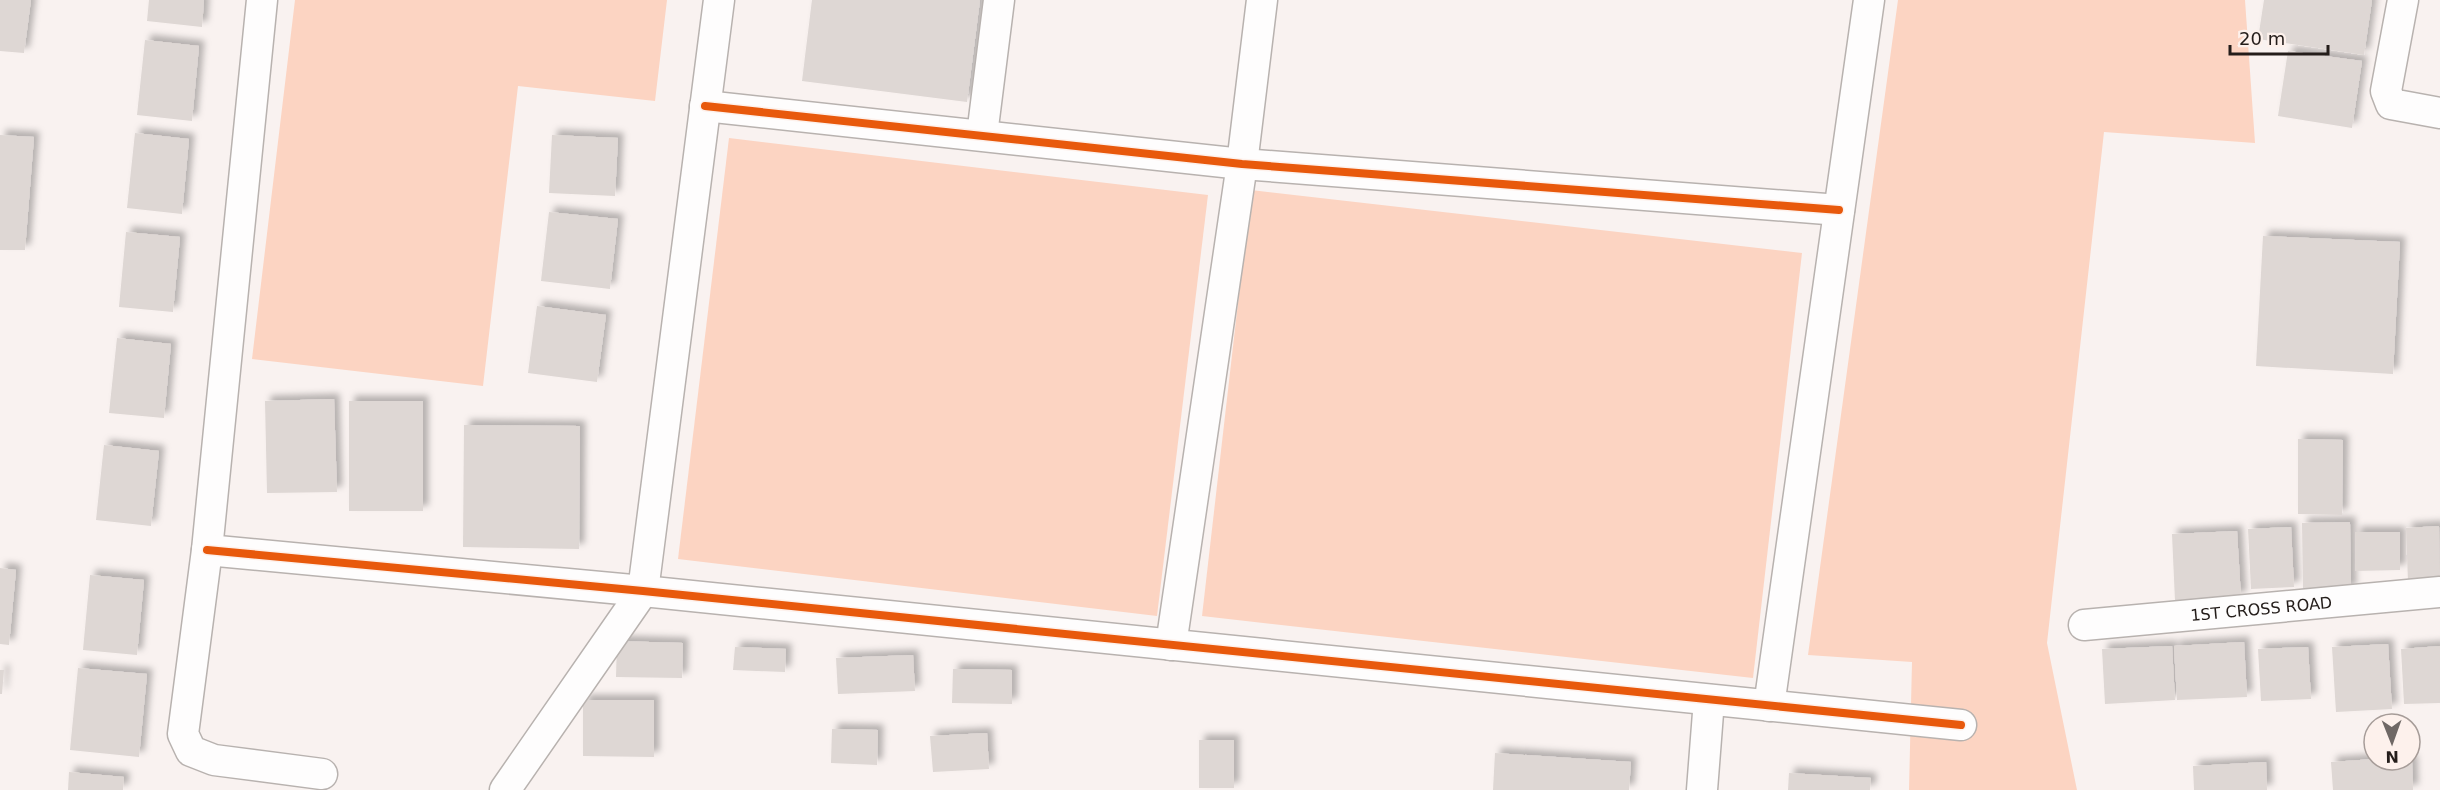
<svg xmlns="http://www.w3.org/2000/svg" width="2440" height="790" font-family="'DejaVu Sans',sans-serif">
	<defs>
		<filter id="shadow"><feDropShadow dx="5.5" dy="-5.5" stdDeviation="3" flood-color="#0004"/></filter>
	</defs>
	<rect width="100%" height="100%" fill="#f9f2f0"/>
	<g fill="#fcd4c2">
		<polygon points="295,0 667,0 655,101 518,86 483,386 252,359"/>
		<polygon points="1898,0 2245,0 2255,143 2104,132 2047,643 2077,790 1909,790 1912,662 1808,655"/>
		<polygon points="729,138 1208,195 1157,616 678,559"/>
		<polygon points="1251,190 1802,253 1753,678 1202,616"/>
	</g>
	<g fill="#ded7d4" filter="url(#shadow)">
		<polygon points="0,0 31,0 24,53 0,51"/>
		<polygon points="149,0 204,0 202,27 147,21"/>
		<polygon points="812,0 980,0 967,102 802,81"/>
		<polygon points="2264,0 2372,0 2364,55 2258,39"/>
		<polygon points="145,40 199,46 192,121 137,115"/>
		<polygon points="2288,51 2362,61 2352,128 2278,116"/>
		<polygon points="135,133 189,139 182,214 127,208"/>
		<polygon points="0,135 34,137 25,250 0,250"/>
		<polygon points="552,135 618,138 615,196 549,193"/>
		<polygon points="549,212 618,219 610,289 541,281"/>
		<polygon points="126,232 180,237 173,312 119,307"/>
		<polygon points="2263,236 2400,242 2393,374 2256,366"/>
		<polygon points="537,306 606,315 597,382 528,373"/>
		<polygon points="117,338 171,344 164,418 109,413"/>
		<polygon points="334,399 337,492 267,493 265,401"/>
		<rect x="349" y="401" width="74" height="110"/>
		<polygon points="464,425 580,426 579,549 463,547"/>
		<polygon points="2298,439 2343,440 2342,515 2298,514"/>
		<polygon points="104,445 159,451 151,526 96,520"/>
		<polygon points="2350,522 2351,591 2303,592 2302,523"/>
		<polygon points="2439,526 2440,581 2408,582 2406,528"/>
		<polygon points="2291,527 2294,587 2251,589 2248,529"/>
		<polygon points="2237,531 2241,597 2175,601 2172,534"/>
		<polygon points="2355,532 2400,532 2400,570 2355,571"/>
		<polygon points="0,568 16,570 9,645 0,644"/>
		<polygon points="90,575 144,580 137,655 83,650"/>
		<polygon points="617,641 683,643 682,678 616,677"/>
		<polygon points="2244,642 2247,697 2177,700 2174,646"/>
		<polygon points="2388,644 2392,709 2336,712 2332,647"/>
		<polygon points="2172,646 2175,700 2105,704 2102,649"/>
		<polygon points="2440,646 2440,703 2404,704 2401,649"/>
		<polygon points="735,647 786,649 785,672 733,670"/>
		<polygon points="2308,647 2311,699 2261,701 2258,649"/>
		<polygon points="913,655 915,691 838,694 836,658"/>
		<polygon points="78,668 147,674 139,757 70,750"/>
		<polygon points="953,669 1012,670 1012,704 952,703"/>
		<polygon points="0,670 4,670 2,694 0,694"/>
		<polygon points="583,700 654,700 654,757 583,756"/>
		<polygon points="832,729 878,730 877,765 831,763"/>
		<polygon points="987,733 989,769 933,772 930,736"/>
		<rect x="1199" y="740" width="35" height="48"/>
		<polygon points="1495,753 1631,762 1629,790 1493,790"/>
		<polygon points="2374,759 2412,760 2413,790 2333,790 2331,762"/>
		<polygon points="2266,762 2267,790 2194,790 2193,766"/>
		<polygon points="69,772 124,777 123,790 68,790"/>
		<polygon points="1789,773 1871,778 1870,790 1788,790"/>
	</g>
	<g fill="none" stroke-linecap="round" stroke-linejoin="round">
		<defs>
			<g id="minor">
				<polyline points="262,0 207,550 183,734 191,751 214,760 322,774"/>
				<polyline points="2403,0 2386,91 2391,104 2440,113"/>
				<polyline points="705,106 1242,164 1839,210"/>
				<polyline points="982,135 999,0"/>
				<polyline points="207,550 643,591 1961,725"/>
				<path id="s1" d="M2084 625 2440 592"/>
				<polyline points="1171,645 1242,164 1262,0"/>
				<polyline points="1769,706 1869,0"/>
				<polyline points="505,790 643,591 719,0"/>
				<polyline points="1702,790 1709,700"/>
			</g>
		</defs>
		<use href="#minor" stroke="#b8b2af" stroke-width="33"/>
		<use href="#minor" stroke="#fefdfd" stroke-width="30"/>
		<defs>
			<g id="cycleway">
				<polyline points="705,106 1242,164 1839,210"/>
				<polyline points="207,550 643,591 1961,725"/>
			</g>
		</defs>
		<use href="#cycleway" stroke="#fdf1ec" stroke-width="11"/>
		<use href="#cycleway" stroke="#e8590c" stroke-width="8"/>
	</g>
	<g text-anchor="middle" stroke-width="4.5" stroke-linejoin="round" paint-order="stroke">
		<g font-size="16" fill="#241d1a" stroke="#fdf1ec">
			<text dy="6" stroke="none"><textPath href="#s1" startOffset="178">1ST CROSS ROAD</textPath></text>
		</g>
	</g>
	<g transform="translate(2392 742) rotate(179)"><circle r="28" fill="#fdf1ec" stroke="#a69c98" stroke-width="1.5"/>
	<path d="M0-4.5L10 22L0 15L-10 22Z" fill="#6f6865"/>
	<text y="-9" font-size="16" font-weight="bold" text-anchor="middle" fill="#241d1a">N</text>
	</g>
	<path d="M2230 45v9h98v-9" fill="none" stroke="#241d1a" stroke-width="3"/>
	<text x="2239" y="45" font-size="18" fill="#241d1a" stroke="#fdf1ec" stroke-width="4.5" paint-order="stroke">20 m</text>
</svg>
